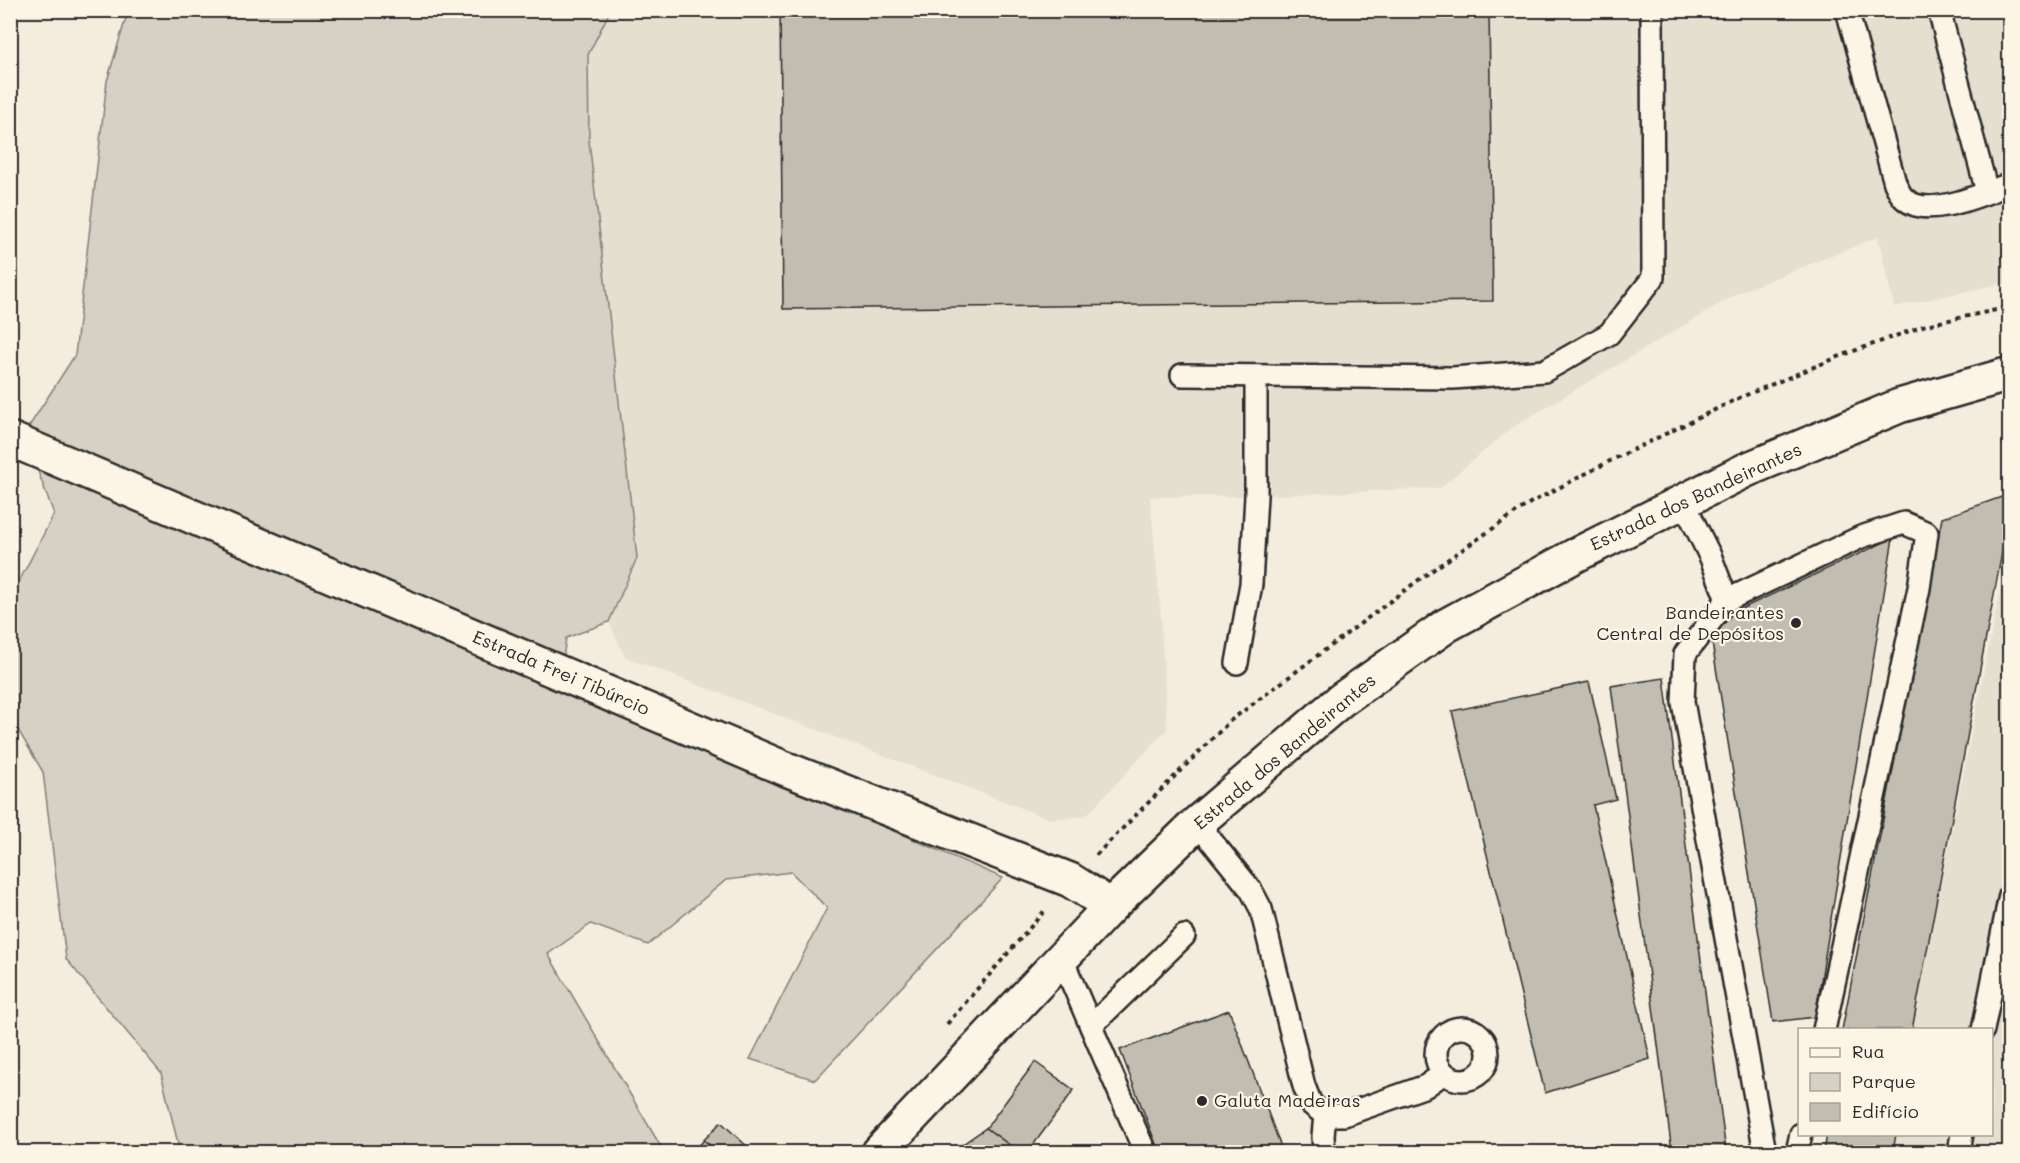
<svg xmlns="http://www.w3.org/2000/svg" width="2020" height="1163" font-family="Mali,sans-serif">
	<rect width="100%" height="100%" fill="#f4edde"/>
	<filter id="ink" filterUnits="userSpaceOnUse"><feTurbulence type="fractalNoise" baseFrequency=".0167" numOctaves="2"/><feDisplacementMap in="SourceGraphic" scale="12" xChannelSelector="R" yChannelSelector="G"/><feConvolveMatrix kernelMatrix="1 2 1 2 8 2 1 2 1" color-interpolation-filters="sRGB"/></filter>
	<g filter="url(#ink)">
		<g fill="#e5dfd0">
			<polygon points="610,10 2009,11 2009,282 1894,307 1878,237 1740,292 1513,427 1440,488 1256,496 1150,497 1160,604 1167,729 1086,816 1050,819 625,657 609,622 637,557 589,142 588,55"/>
			<polygon points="2009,546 2009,1152 1893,1152 1896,1135 1992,1134 1992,1030 1912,1029"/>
		</g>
		<polygon fill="#d6d1c4" stroke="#807e78" stroke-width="1.5" points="128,11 610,11 588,55 589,141 637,558 609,622 566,638 559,687 1003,878 815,1080 750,1059 827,908 791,872 726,880 648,945 591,924 548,954 664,1152 180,1152 161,1073 66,959 43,772 11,718 10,599 54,514 24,434 75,355 107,81"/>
		<g fill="#c2bdb1" stroke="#2b2b2b" stroke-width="1.5">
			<polygon points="780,10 1489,10 1493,301 783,309"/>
			<polygon points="2010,494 2010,510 1912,1030 1842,1030 1942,518"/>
			<polygon points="1893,538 1815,1017 1773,1022 1709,624"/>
			<polygon points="1664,678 1726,1152 1672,1152 1611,686"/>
			<polygon points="1589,682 1616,799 1593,805 1650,1059 1545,1093 1452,711"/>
			<polygon points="1229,1010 1283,1152 1159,1152 1120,1050"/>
			<polygon points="1035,1062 1074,1090 1028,1152 1019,1152 986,1128"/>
			<polygon points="721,1122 753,1152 717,1152 704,1140"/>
			<polygon points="986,1128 1019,1152 968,1152 963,1144"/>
			<polygon points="1827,1134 1896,1134 1893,1152 1824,1152"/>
			<polygon points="704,1140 717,1152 693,1152"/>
		</g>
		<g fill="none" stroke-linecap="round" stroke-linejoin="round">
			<defs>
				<g id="service">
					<path d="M1847 10 1895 183C1898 188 1900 196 1905 199 1927 220 1985 193 2010 184"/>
					<polyline points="1939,10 1987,192"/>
					<polyline points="1182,375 1453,378 1544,371 1609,334 1653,278 1652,10"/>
					<polyline points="1683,501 1711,558 1727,600 1861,537 1904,523 1927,533 1919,588 1824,1030"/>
					<polyline points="1727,600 1685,654 1683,702 1765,1152"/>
					<polyline points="1237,663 1251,584 1256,496 1256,376"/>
					<polyline points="1197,823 1251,890 1261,909 1304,1086 1311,1104 1325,1115 1344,1115 1426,1086 1444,1073"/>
					<polyline points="1062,959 1145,1152"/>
					<polyline points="1091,1026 1184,936"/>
					<circle cx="1462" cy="1054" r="26"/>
					<polyline points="1983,1030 2010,895"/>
					<polyline points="1324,1152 1323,1136 1325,1115"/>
					<polyline points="1797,1152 1801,1134"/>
					<polyline points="1959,1152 1962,1134"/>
				</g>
				<polyline id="minor" points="10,439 781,767 1070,880 1111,906"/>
				<polyline id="secondary" points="879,1152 1111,906 1197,823 1341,700 1447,625 1576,555 1746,470 1899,406 2010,374"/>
			</defs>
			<use href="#service" stroke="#2b2b2b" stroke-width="26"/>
			<use href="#minor" stroke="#2b2b2b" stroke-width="38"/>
			<use href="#secondary" stroke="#2b2b2b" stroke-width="38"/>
			<g stroke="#2b2b2b" stroke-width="4" stroke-dasharray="4.5 4.5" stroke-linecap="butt">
				<polyline points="1096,855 1230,721 1424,576 1530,503 1610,461 1739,398 1843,355 1926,325 2010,307"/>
				<polyline points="947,1024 1046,909"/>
			</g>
			<use href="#service" stroke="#fcf5e5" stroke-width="21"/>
			<use href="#minor" stroke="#fcf5e5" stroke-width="33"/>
			<use href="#secondary" stroke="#fcf5e5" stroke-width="33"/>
		</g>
	</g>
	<g fill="#2b2b2b" stroke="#fcf5e5" stroke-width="2">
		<circle cx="1796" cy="623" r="6"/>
		<circle cx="1202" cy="1101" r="6"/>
	</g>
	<g text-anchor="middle" stroke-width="4.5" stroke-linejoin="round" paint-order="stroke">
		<g font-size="18" fill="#2b2b2b" stroke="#fcf5e5">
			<text transform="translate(1696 497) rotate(-25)" y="6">Estrada dos Bandeirantes</text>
			<text transform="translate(561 673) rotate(23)" y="6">Estrada Frei Tibúrcio</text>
			<text transform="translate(1285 752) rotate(-40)" y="6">Estrada dos Bandeirantes</text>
		</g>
		<g font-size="18" fill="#2b2b2b" stroke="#fcf5e5" text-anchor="end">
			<text x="1784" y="619">Bandeirantes<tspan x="1784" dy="21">Central de Depósitos</tspan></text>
			<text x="1214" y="1107" text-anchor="start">Galuta Madeiras</text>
		</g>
	</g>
	<rect width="2020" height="1163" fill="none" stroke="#fcf5e5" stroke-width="36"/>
	<rect x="18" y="18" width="1984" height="1127" fill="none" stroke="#2b2b2b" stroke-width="2" filter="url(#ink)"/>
	<rect x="1798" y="1028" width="195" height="108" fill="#fcf5e5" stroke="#a8a49b" stroke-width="1.5"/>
	<rect x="1810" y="1048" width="30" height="9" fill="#fcf5e5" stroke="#a8a49b" stroke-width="1.5"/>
	<text x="1852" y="1058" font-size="18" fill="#2b2b2b">Rua</text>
	<rect x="1810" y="1073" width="30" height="18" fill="#d6d1c4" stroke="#a8a49b" stroke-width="1.5"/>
	<text x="1852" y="1088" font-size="18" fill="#2b2b2b">Parque</text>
	<rect x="1810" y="1103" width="30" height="18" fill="#c2bdb1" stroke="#a8a49b" stroke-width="1.5"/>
	<text x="1852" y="1118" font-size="18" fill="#2b2b2b">Edifício</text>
</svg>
